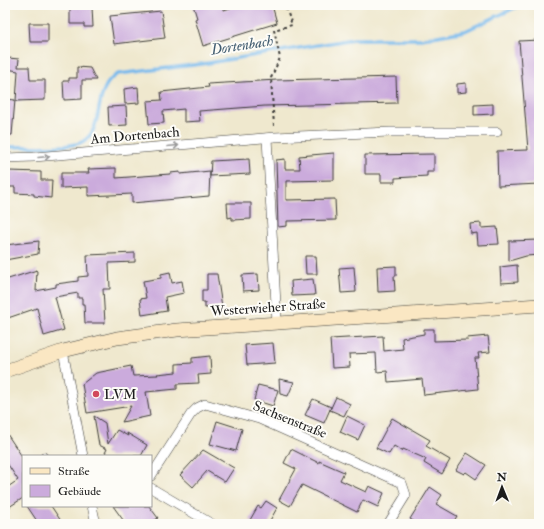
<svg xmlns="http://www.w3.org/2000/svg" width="544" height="529" font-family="'IM FELL Double Pica',serif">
	<rect width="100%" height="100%" fill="#fdfcf7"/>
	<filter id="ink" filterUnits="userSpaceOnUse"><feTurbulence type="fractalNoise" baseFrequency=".025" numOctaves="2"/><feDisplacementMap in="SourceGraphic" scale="8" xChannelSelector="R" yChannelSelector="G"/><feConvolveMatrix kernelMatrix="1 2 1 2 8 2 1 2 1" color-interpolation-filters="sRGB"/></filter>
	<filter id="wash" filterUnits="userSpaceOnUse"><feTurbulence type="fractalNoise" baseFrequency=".012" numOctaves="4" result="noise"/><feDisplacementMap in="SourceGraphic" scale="16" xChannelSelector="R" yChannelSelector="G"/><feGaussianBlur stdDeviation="0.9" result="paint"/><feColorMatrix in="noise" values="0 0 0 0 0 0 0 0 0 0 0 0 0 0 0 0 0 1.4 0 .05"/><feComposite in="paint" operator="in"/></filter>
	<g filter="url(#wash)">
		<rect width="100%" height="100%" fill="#efe8ce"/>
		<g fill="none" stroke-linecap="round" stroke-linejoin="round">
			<path stroke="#77b9ec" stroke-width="3.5" d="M5 147C23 146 68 149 82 142 106 130 91 88 118 74L202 64 354 39H421L465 31 521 5"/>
		</g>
		<g id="blocks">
			<g fill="#cbabdc">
				<polygon points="193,5 223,5 224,10 239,5 272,5 277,23 203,46 195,19 197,18"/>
				<polygon points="92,7 93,27 84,27 84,24 70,24 70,8"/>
				<polygon points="161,11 165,38 114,44 110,16"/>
				<polygon points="29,23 48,23 48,42 30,42"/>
				<polygon points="539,40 539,184 498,186 497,151 528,150 519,41"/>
				<polygon points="8,58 19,59 18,67 29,67 30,80 45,80 45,100 16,101 18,71 7,69"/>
				<polygon points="77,67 90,68 96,80 82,80 82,99 64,100 63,81 69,81 69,78 77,78"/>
				<polygon points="396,77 397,103 265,106 199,111 200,121 184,122 184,109 163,111 164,123 149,124 147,101 162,100 161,92 209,87 208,84 277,80"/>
				<polygon points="466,83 466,92 457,93 457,84"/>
				<polygon points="138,87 139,103 125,104 124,89"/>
				<polygon points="5,99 15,100 12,135 5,135"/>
				<polygon points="493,104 493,114 474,115 474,105"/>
				<polygon points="126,106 127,125 109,126 108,107"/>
				<polygon points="334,153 334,180 286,181 286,200 335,199 336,220 287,221 287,226 278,227 276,160 285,159 285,169 300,169 299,156"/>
				<polygon points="434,154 434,172 427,172 427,176 395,178 395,182 381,182 381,174 365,174 365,155"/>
				<polygon points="249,159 250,174 210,176 211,161"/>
				<polygon points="116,168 116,178 170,174 170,173 180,172 180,174 210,171 209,196 132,203 132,194 88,196 88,187 61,188 61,173 89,173 88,169"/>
				<polygon points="9,171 41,172 41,180 52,180 51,198 34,196 34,194 15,193 15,187 5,187 5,173 9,173"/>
				<polygon points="227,203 251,203 251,219 232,220 232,217 228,218"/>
				<polygon points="481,223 481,228 497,227 499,244 478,245 477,233 471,234 470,224"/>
				<polygon points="539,240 539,255 526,256 509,261 509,241"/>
				<polygon points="39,241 38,254 5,260 5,245"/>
				<polygon points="135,253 135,262 109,263 110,289 103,289 105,323 85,323 84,304 82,304 82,298 78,298 78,293 55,297 64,330 44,336 37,308 5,319 5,280 37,270 36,291 56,287 56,284 78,281 78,277 88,276 87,255"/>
				<polygon points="305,256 316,256 317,274 306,274"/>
				<polygon points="517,265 518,282 501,283 500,267"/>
				<polygon points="396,266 396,276 394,276 395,291 378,292 377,267"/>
				<polygon points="354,267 356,292 341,293 339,268"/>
				<polygon points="170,272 172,283 182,281 184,293 165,297 167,311 142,315 140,299 146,298 143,281 161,278 161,274"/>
				<polygon points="207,274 217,274 222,307 205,308 205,302 202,302 202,290 207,290"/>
				<polygon points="258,274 259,290 243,291 242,275"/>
				<polygon points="313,279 315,295 292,296 291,281"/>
				<polygon points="424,329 434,329 434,341 468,340 467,338 488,336 490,352 478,353 479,358 475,358 478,389 424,395 422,379 388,382 387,371 377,372 376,353 349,354 350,367 332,368 330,339 383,336 384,351 403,349 402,338 424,334"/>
				<polygon points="273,343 275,363 247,365 245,345"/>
				<polygon points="210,356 211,374 198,375 199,383 177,384 177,389 146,392 150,416 122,422 131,406 87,413 82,384 96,373 131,366 133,376 158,375 157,374 176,372 176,364 192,363 192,358"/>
				<polygon points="279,379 294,382 288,396 280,394"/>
				<polygon points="258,385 278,390 273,406 254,400"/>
				<polygon points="336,397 350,404 344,416 330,410"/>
				<polygon points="313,399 331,407 324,423 305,415"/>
				<polygon points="94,416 105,423 108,444 117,430 128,436 127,433 147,445 141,456 110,456 105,453 107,449 99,445"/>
				<polygon points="347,416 365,425 358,440 340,432"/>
				<polygon points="392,418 430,440 426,446 450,460 442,474 424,463 426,459 403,449 402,451 394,446 389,454 376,448"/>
				<polygon points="217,421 242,429 236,451 210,444"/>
				<polygon points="5,431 23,458 23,498 9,507 5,501 5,489 18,480 5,460"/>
				<polygon points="291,449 319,463 319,461 344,472 340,480 366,492 369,486 384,493 378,507 363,500 357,512 302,485 290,506 279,500 296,469 284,463"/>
				<polygon points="203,450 234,468 225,482 207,471 193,487 180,475"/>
				<polygon points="467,453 486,465 476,479 466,472 464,474 456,470"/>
				<polygon points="430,487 442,495 436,504 457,516 452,524 418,524 410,519"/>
				<polygon points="266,501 277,508 268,524 257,524 250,520 258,506 261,508"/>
				<polygon points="27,506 51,506 63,524 39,524"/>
				<polygon points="113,506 149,506 158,518 149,524 126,524"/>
			</g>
		</g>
	</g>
	<g filter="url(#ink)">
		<use href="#blocks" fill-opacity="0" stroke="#3c3b37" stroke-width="1"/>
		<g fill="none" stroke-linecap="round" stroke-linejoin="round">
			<defs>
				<polyline id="lane" points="44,455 45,456"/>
				<g id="street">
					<polyline points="267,138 277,323"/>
					<polyline points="5,158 34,157 275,137 390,132 497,132"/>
					<polyline points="63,351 83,456"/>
					<polyline points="151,476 191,414 197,408 205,404 259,419 402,483 406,495 388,524"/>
					<polyline points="151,488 212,524"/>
					<polyline points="92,506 96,524"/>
				</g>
				<polyline id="secondary" points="5,371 63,351 117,338 177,330 539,305"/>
			</defs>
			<use href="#lane" stroke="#3c3b37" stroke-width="6"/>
			<use href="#street" stroke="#3c3b37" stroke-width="10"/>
			<use href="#secondary" stroke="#3c3b37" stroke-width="14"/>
			<polyline stroke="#3c3b37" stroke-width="2" stroke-dasharray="3 3" stroke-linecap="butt" points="274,126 271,78 280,58 274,30 292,25 285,5"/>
			<use href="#lane" stroke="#fff" stroke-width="4.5"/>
			<use href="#street" stroke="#fff" stroke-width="9"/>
			<use href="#secondary" stroke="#fae7c3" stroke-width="13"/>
		</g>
		<defs><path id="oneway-shaft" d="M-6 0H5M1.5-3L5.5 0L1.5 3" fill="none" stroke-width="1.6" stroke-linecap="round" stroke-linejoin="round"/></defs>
		<g stroke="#999">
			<use href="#oneway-shaft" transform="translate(173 146) rotate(-5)"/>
			<use href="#oneway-shaft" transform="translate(44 157) rotate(-5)"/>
		</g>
	</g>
	<circle fill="#d1495b" stroke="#fdfcf7" stroke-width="1.5" cx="96" cy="394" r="4"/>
	<g text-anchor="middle" stroke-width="4" stroke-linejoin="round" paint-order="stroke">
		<g font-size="14" fill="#1c1c1c" stroke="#fdfcf7">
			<text transform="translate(135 135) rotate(-5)" y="5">Am Dortenbach</text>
			<text transform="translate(268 307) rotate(-4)" y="5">Westerwieher Straße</text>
			<text transform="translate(290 419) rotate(22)" y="5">Sachsenstraße</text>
		</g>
		<g font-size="14" fill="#1c1c1c" stroke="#fdfcf7" text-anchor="start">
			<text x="104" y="399">LVM</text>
		</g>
		<g font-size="15" font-style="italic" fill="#405b6f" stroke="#fdfcf7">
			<text transform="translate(242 45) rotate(-9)" y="5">Dortenbach</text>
		</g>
	</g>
	<rect width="544" height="529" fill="none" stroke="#fdfcf7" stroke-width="20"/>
	<rect x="22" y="455" width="130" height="52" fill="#fdfcf7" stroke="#a3a29f"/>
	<rect x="30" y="468" width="20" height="6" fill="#fae7c3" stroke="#a3a29f"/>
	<text x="58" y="475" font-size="12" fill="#1c1c1c">Straße</text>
	<rect x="30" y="485" width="20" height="12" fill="#cbabdc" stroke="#a3a29f"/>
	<text x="58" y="495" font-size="12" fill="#1c1c1c">Gebäude</text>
	<g transform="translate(502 487) rotate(359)" stroke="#fdfcf7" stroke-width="3" paint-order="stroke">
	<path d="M0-3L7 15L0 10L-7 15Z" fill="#1c1c1c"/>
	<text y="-6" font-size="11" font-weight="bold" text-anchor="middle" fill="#1c1c1c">N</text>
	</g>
</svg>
